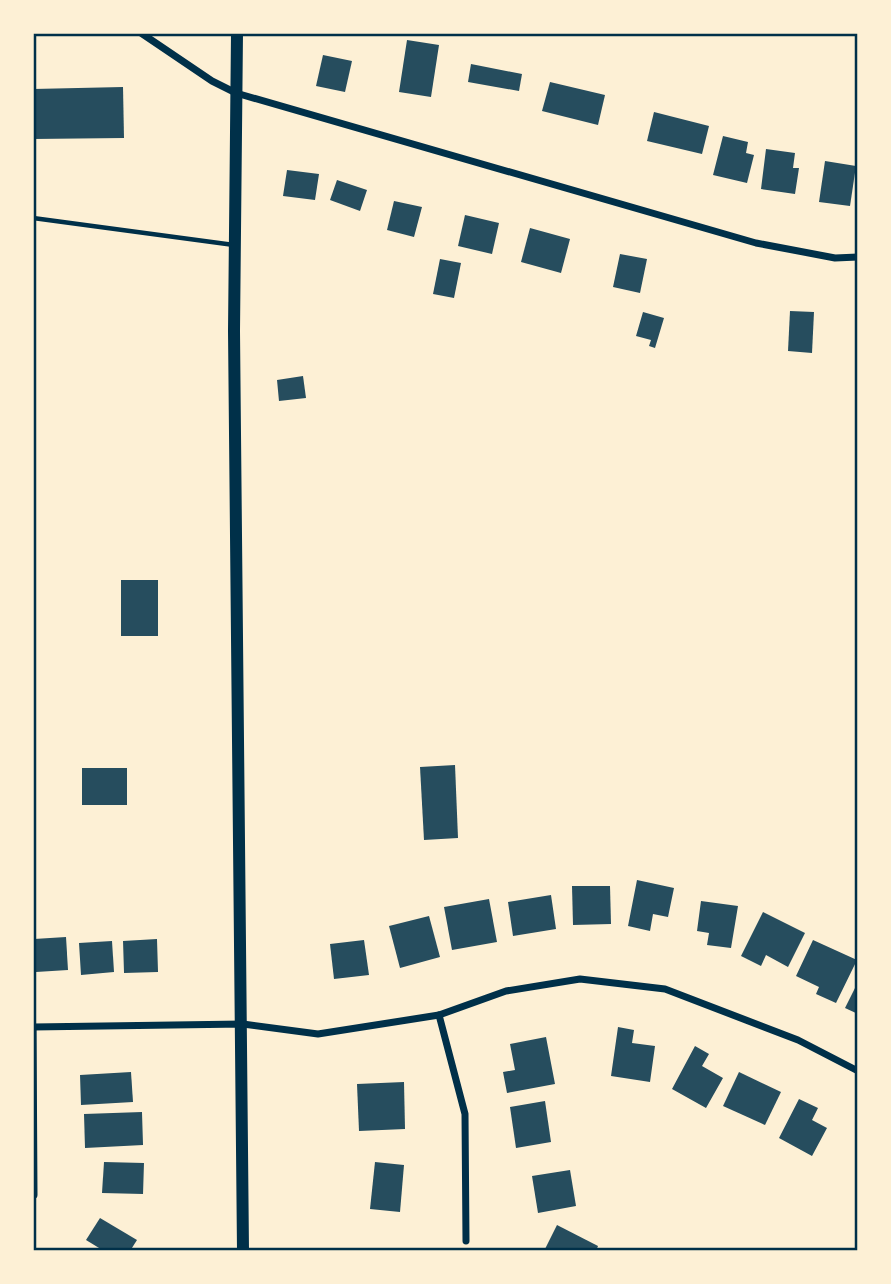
<svg xmlns="http://www.w3.org/2000/svg" width="891" height="1284" font-family="'IBM Plex Sans',sans-serif">
	<rect width="100%" height="100%" fill="#fdf0d5"/>
	<g fill="#264d5e">
		<polygon points="407,40 439,45 431,97 399,92"/>
		<polygon points="323,55 352,61 345,92 316,86"/>
		<polygon points="471,64 522,74 519,91 468,82"/>
		<polygon points="550,82 605,95 598,125 542,111"/>
		<polygon points="123,87 124,138 33,139 33,89"/>
		<polygon points="654,112 709,126 702,154 647,141"/>
		<polygon points="723,136 748,142 746,153 754,155 747,183 713,175"/>
		<polygon points="766,149 795,153 793,168 799,168 795,194 761,189"/>
		<polygon points="825,161 856,166 850,206 819,202"/>
		<polygon points="287,170 319,174 315,200 283,196"/>
		<polygon points="337,180 367,190 360,211 330,200"/>
		<polygon points="394,201 422,207 414,237 387,230"/>
		<polygon points="465,215 499,223 492,254 458,246"/>
		<polygon points="530,228 570,239 561,273 521,262"/>
		<polygon points="620,254 647,259 640,293 613,287"/>
		<polygon points="440,259 461,263 454,298 433,294"/>
		<polygon points="790,311 814,312 812,353 788,351"/>
		<polygon points="643,312 664,318 655,348 649,346 651,340 636,336"/>
		<polygon points="303,376 306,398 279,401 277,380"/>
		<rect x="121" y="580" width="37" height="56"/>
		<polygon points="455,765 458,838 424,840 420,767"/>
		<rect x="82" y="768" width="45" height="37"/>
		<polygon points="637,880 674,888 668,917 653,914 650,931 628,926"/>
		<polygon points="572,886 610,886 611,924 573,925"/>
		<polygon points="551,895 556,929 513,936 508,902"/>
		<polygon points="489,899 497,942 452,950 444,907"/>
		<polygon points="701,901 738,906 731,948 707,945 709,933 697,931"/>
		<polygon points="763,912 805,933 788,967 766,955 761,966 741,956"/>
		<polygon points="429,916 440,957 400,968 389,926"/>
		<polygon points="66,937 68,970 36,972 34,939"/>
		<polygon points="157,939 158,972 124,973 123,941"/>
		<polygon points="364,940 369,975 334,979 330,944"/>
		<polygon points="813,940 857,960 836,1003 816,994 819,987 796,976"/>
		<polygon points="112,941 114,972 81,975 79,943"/>
		<polygon points="858,982 858,1014 845,1008"/>
		<polygon points="618,1027 634,1030 632,1043 655,1046 650,1082 611,1076"/>
		<polygon points="546,1037 555,1084 507,1093 503,1072 515,1070 510,1044"/>
		<polygon points="695,1046 709,1054 702,1066 723,1078 706,1108 672,1089"/>
		<polygon points="131,1072 133,1102 81,1105 80,1075"/>
		<polygon points="739,1072 781,1092 765,1125 723,1106"/>
		<polygon points="404,1082 405,1129 359,1131 357,1084"/>
		<polygon points="799,1099 818,1108 812,1120 827,1128 812,1156 779,1138"/>
		<polygon points="545,1101 551,1142 516,1148 510,1107"/>
		<polygon points="142,1112 143,1145 85,1148 84,1114"/>
		<polygon points="104,1162 144,1163 143,1194 102,1193"/>
		<polygon points="375,1162 404,1165 400,1212 370,1209"/>
		<polygon points="570,1170 576,1206 538,1213 532,1176"/>
		<polygon points="100,1218 137,1240 130,1251 104,1251 86,1240"/>
		<polygon points="557,1225 598,1246 596,1251 544,1251"/>
	</g>
	<g fill="none" stroke-linecap="round" stroke-linejoin="round">
		<polyline stroke="#003049" stroke-width="4.5" points="33,218 234,245"/>
		<g stroke="#003049" stroke-width="7">
			<polyline points="141,33 212,81 236,93 756,243 835,258 858,257"/>
			<polyline points="439,1015 465,1114 466,1241"/>
			<polyline points="33,1027 243,1024 318,1034 439,1015 506,991 580,979 665,989 798,1040 858,1071"/>
			<polyline points="33,1027 34,1195"/>
		</g>
		<polyline stroke="#003049" stroke-width="12" points="237,33 234,331 243,1251"/>
	</g>
	<rect width="891" height="1284" fill="none" stroke="#fdf0d5" stroke-width="70"/>
	<rect x="35" y="35" width="821" height="1214" fill="none" stroke="#003049" stroke-width="2.5"/>
</svg>
